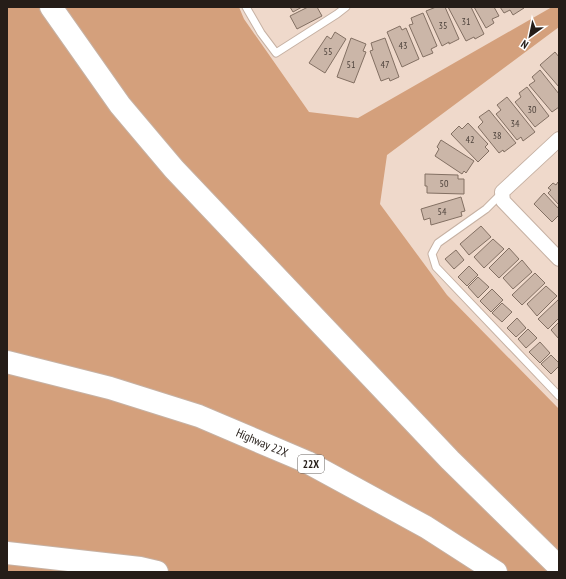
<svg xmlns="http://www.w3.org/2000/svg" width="566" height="579" font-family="'PT Sans Narrow',sans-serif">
	<rect width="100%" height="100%" fill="#efd9cb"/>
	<polygon fill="#d4a07c" points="7,7 239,7 244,19 309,112 358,118 552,7 559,7 559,27 387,155 380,204 447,295 559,409 559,572 7,572"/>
	<g fill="#cbb6a8" stroke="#837063">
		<polygon points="290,7 302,7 293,12"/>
		<polygon points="308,7 317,7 322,16 297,29 290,16"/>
		<polygon points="436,7 445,7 459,39 449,44 449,42 442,46 426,11"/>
		<polygon points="448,7 471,7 484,34 475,39 474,37 466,41"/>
		<polygon points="474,7 494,7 499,16 492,19 494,23 486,28"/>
		<polygon points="500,7 524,7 524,8 513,15 510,10 504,13"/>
		<polygon points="423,13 437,46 431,49 433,53 423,57 409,25 413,24 411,18"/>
		<polygon points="400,26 402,30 406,28 419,59 402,67 387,32"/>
		<polygon points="335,32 346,39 325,73 309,63 327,36 331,39"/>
		<polygon points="351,38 366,44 363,51 366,52 354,83 337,77"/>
		<polygon points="385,38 399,77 390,81 389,78 381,81 370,51 373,50 371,43"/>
		<polygon points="555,52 559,57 559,87 540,65"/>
		<polygon points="540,70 559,94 559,107 552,112 529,85 535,81 532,77"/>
		<polygon points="527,87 549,116 535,127 515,102 521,97 519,93"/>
		<polygon points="507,97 535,132 523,141 521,137 517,140 496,114 501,110 497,105"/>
		<polygon points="489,110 516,143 504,152 503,150 499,153 478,127 483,122 479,117"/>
		<polygon points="468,123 488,144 485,147 489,151 478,162 451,134 459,126 462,129"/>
		<polygon points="441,140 474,161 466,173 464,171 462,174 435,156 439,149 437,147"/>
		<polygon points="425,174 458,175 458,179 464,179 464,194 427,193 427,186 425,186"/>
		<polygon points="558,182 559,183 559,205 548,193 551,190 548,188 553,183 556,185"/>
		<polygon points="544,193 559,209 559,215 552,222 534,204"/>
		<polygon points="461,197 465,211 461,212 462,216 431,225 430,218 424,220 421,209"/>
		<polygon points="481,226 491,237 469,255 460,244"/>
		<polygon points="493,239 504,249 484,268 474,257"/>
		<polygon points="509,248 519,259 499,278 489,268"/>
		<polygon points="456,250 464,260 454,269 445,259"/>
		<polygon points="522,260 532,272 513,289 503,278"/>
		<polygon points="469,266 478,275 467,286 458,277"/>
		<polygon points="535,273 545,283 522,305 512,295"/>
		<polygon points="478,277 489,287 478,298 468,287"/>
		<polygon points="546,286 557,296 537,316 527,304"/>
		<polygon points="492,289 503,300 491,312 480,301"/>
		<polygon points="559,299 559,318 548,329 538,319"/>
		<polygon points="502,303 512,312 502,322 492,313"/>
		<polygon points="517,318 526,328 516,337 507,328"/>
		<polygon points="559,322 559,339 551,330"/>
		<polygon points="528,329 537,338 526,348 518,339"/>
		<polygon points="540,342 550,353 540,363 529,352"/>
		<polygon points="551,355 559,363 559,366 551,374 541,364"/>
	</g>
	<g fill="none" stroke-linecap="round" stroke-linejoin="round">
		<defs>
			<g id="service">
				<polyline points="246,7 261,33 276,53 337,14 346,7"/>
				<polyline points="502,193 486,209 438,243 432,254 436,267 559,396"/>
			</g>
			<polyline id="minor" points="559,139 502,192 503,201 559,259"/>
			<g id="motorway">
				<polyline points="51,7 120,105 174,169 450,460 559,567"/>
				<path id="s1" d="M7 362 110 388 199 416 307 462 426 527 496 572"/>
				<polyline points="7,553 140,568 157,572"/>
			</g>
		</defs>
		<use href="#service" stroke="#c6b1a3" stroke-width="9"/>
		<use href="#minor" stroke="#c6b1a3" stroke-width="16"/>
		<use href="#motorway" stroke="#c6b1a3" stroke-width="24"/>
		<use href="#service" stroke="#fff" stroke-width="7"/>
		<use href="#minor" stroke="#fff" stroke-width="14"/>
		<use href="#motorway" stroke="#fff" stroke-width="22"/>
	</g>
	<g text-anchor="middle" stroke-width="3.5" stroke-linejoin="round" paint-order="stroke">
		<g font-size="10" fill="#4e433c">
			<text x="466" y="25">31</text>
			<text x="443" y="29">35</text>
			<text x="403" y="49">43</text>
			<text x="328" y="55">55</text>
			<text x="351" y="68">51</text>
			<text x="385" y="68">47</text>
			<text x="532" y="113">30</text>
			<text x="515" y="127">34</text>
			<text x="497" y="139">38</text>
			<text x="470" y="143">42</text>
			<text x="444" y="187">50</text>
			<text x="442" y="215">54</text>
		</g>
		<rect fill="#fff" stroke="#66615d" stroke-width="1" x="298" y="455" width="26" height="18" rx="3"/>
		<g font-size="11" font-weight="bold" fill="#251d18">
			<text x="311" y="468">22X</text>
		</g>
		<g font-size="12" fill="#251d18" stroke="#fff">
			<text dy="4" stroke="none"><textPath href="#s1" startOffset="268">Highway 22X</textPath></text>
		</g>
	</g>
	<rect width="566" height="579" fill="none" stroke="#251d18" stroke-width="16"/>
	<g transform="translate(530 36) rotate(213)" stroke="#ffffff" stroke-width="3" paint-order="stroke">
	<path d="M0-3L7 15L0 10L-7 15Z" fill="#251d18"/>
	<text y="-6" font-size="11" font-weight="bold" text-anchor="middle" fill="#251d18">N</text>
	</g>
</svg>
